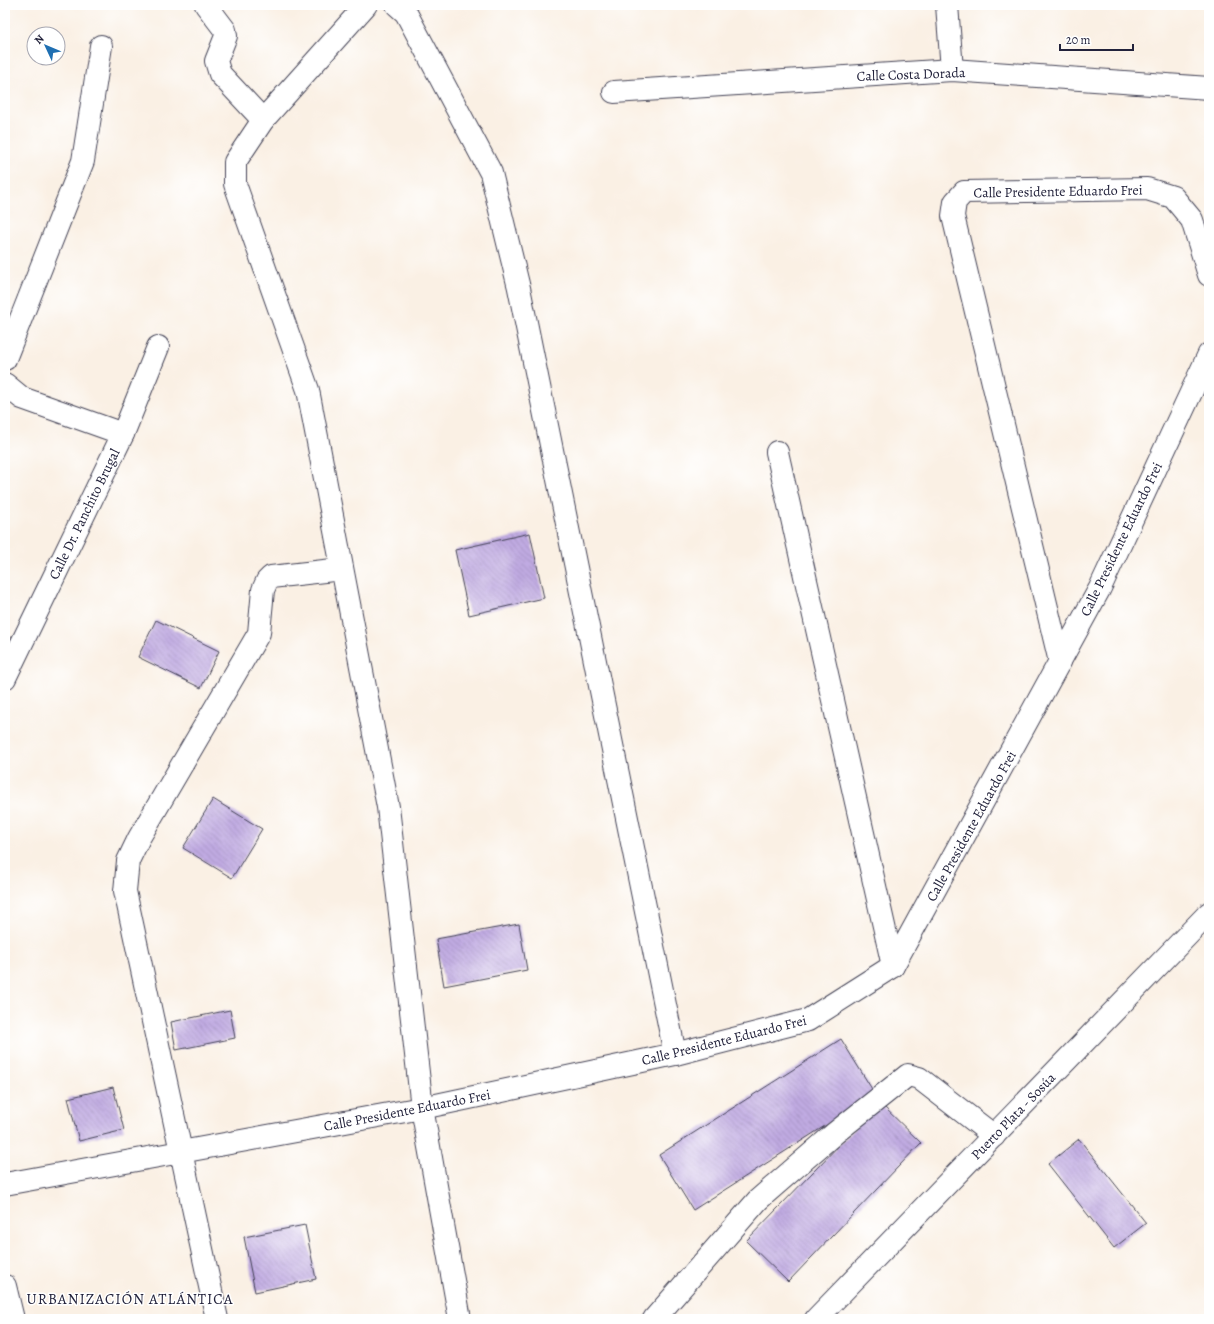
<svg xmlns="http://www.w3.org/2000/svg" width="1214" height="1324" font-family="Alegreya,serif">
	<defs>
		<pattern id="building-back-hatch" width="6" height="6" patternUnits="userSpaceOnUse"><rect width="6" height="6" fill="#c0aae2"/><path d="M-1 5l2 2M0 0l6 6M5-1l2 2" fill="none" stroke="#9c8ab8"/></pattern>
	</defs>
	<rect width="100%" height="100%" fill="#fff"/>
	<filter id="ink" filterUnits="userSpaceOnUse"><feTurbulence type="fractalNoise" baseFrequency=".025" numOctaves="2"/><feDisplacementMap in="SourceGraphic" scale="8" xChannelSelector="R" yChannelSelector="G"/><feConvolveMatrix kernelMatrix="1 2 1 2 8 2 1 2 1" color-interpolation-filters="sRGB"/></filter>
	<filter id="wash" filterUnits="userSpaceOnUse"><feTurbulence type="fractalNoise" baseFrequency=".012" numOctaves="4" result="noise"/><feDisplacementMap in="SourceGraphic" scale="16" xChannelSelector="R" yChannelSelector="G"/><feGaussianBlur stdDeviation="0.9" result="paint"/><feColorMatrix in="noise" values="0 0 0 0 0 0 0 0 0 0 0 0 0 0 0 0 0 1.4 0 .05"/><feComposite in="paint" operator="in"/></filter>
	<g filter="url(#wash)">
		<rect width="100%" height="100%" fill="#faf0e4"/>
		<g id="blocks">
			<g fill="url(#building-back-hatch)">
				<polygon points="530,533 544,598 469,615 455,550"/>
				<polygon points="156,620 219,651 201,688 138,657"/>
				<polygon points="213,799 262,829 232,878 183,848"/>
				<polygon points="519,924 527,970 444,986 436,939"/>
				<polygon points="230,1010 235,1038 176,1050 171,1022"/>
				<polygon points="841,1039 875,1094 693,1210 659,1155"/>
				<polygon points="113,1087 124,1130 79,1141 68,1098"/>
				<polygon points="880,1103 921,1143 788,1282 746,1241"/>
				<polygon points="1079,1139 1146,1223 1114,1248 1048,1164"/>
				<polygon points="305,1225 316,1279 255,1292 244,1237"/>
			</g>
		</g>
	</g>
	<g filter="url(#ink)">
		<use href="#blocks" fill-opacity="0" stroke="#424154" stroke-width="1"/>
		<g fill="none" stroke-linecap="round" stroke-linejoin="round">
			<defs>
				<g id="minor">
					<polyline points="206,5 225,30 226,36 216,61 220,74 263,120 235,162 235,184 308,390 388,807 422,1108 460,1319"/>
					<polyline points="397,5 406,13 491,173 519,288 675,1054"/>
					<polyline points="947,5 952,70"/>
					<polyline points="614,92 952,70 1209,88"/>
					<polyline points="263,120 366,5"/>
					<polyline points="5,359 83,161 101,46"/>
					<polyline points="5,384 22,398 123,434"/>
					<polyline points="777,452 893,966"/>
					<polyline points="1060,662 953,216 955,202 964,192 1147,189 1173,197 1192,220 1209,275"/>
					<polyline points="5,678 123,434 158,347"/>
					<polyline points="5,1184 422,1108 675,1054 808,1020 893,966 1100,588 1209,354"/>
					<polyline points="5,1286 13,1319"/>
					<polyline points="217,1319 125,891 128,861 139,838 259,633 263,590 267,581 271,577 342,569"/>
					<polyline points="654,1319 758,1200 835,1133 908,1075 919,1078 994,1136"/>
				</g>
				<polyline id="major" points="816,1319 1209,913"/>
			</defs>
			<use href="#minor" stroke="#424154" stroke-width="24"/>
			<use href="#major" stroke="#424154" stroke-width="24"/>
			<use href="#minor" stroke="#fff" stroke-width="22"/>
			<use href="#major" stroke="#fff" stroke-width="22"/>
		</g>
	</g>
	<g text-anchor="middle" stroke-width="3" stroke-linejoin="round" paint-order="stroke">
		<g font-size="14" fill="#22223b" stroke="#fff">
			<text transform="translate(911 74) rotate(-2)" y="5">Calle Costa Dorada</text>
			<text transform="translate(1058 191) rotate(-1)" y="5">Calle Presidente Eduardo Frei</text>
			<text transform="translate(84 514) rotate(-64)" y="5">Calle Dr. Panchito Brugal</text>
			<text transform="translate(1121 539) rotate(-64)" y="5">Calle Presidente Eduardo Frei</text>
			<text transform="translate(971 826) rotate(-61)" y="5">Calle Presidente Eduardo Frei</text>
			<text transform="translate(724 1040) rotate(-14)" y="5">Calle Presidente Eduardo Frei</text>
			<text transform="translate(407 1110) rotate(-11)" y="5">Calle Presidente Eduardo Frei</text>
			<text transform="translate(1013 1116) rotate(-46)" y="5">Puerto Plata - Sosúa</text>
		</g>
		<g font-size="15" letter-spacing="1" fill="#22223b" stroke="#fff">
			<text x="130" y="1304">URBANIZACIÓN ATLÁNTICA</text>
		</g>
	</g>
	<rect width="1214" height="1324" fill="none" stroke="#fff" stroke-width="20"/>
	<g transform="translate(46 46) rotate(314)"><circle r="19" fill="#ffffff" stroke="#a7a7b1"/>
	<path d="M0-3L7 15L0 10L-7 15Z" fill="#1f6fb2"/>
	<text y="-6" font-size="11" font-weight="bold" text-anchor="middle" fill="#22223b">N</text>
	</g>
	<path d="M1060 44v6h73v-6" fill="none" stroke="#22223b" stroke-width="2"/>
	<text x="1066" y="44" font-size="12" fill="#22223b" stroke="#ffffff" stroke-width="3" paint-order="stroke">20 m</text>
</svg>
